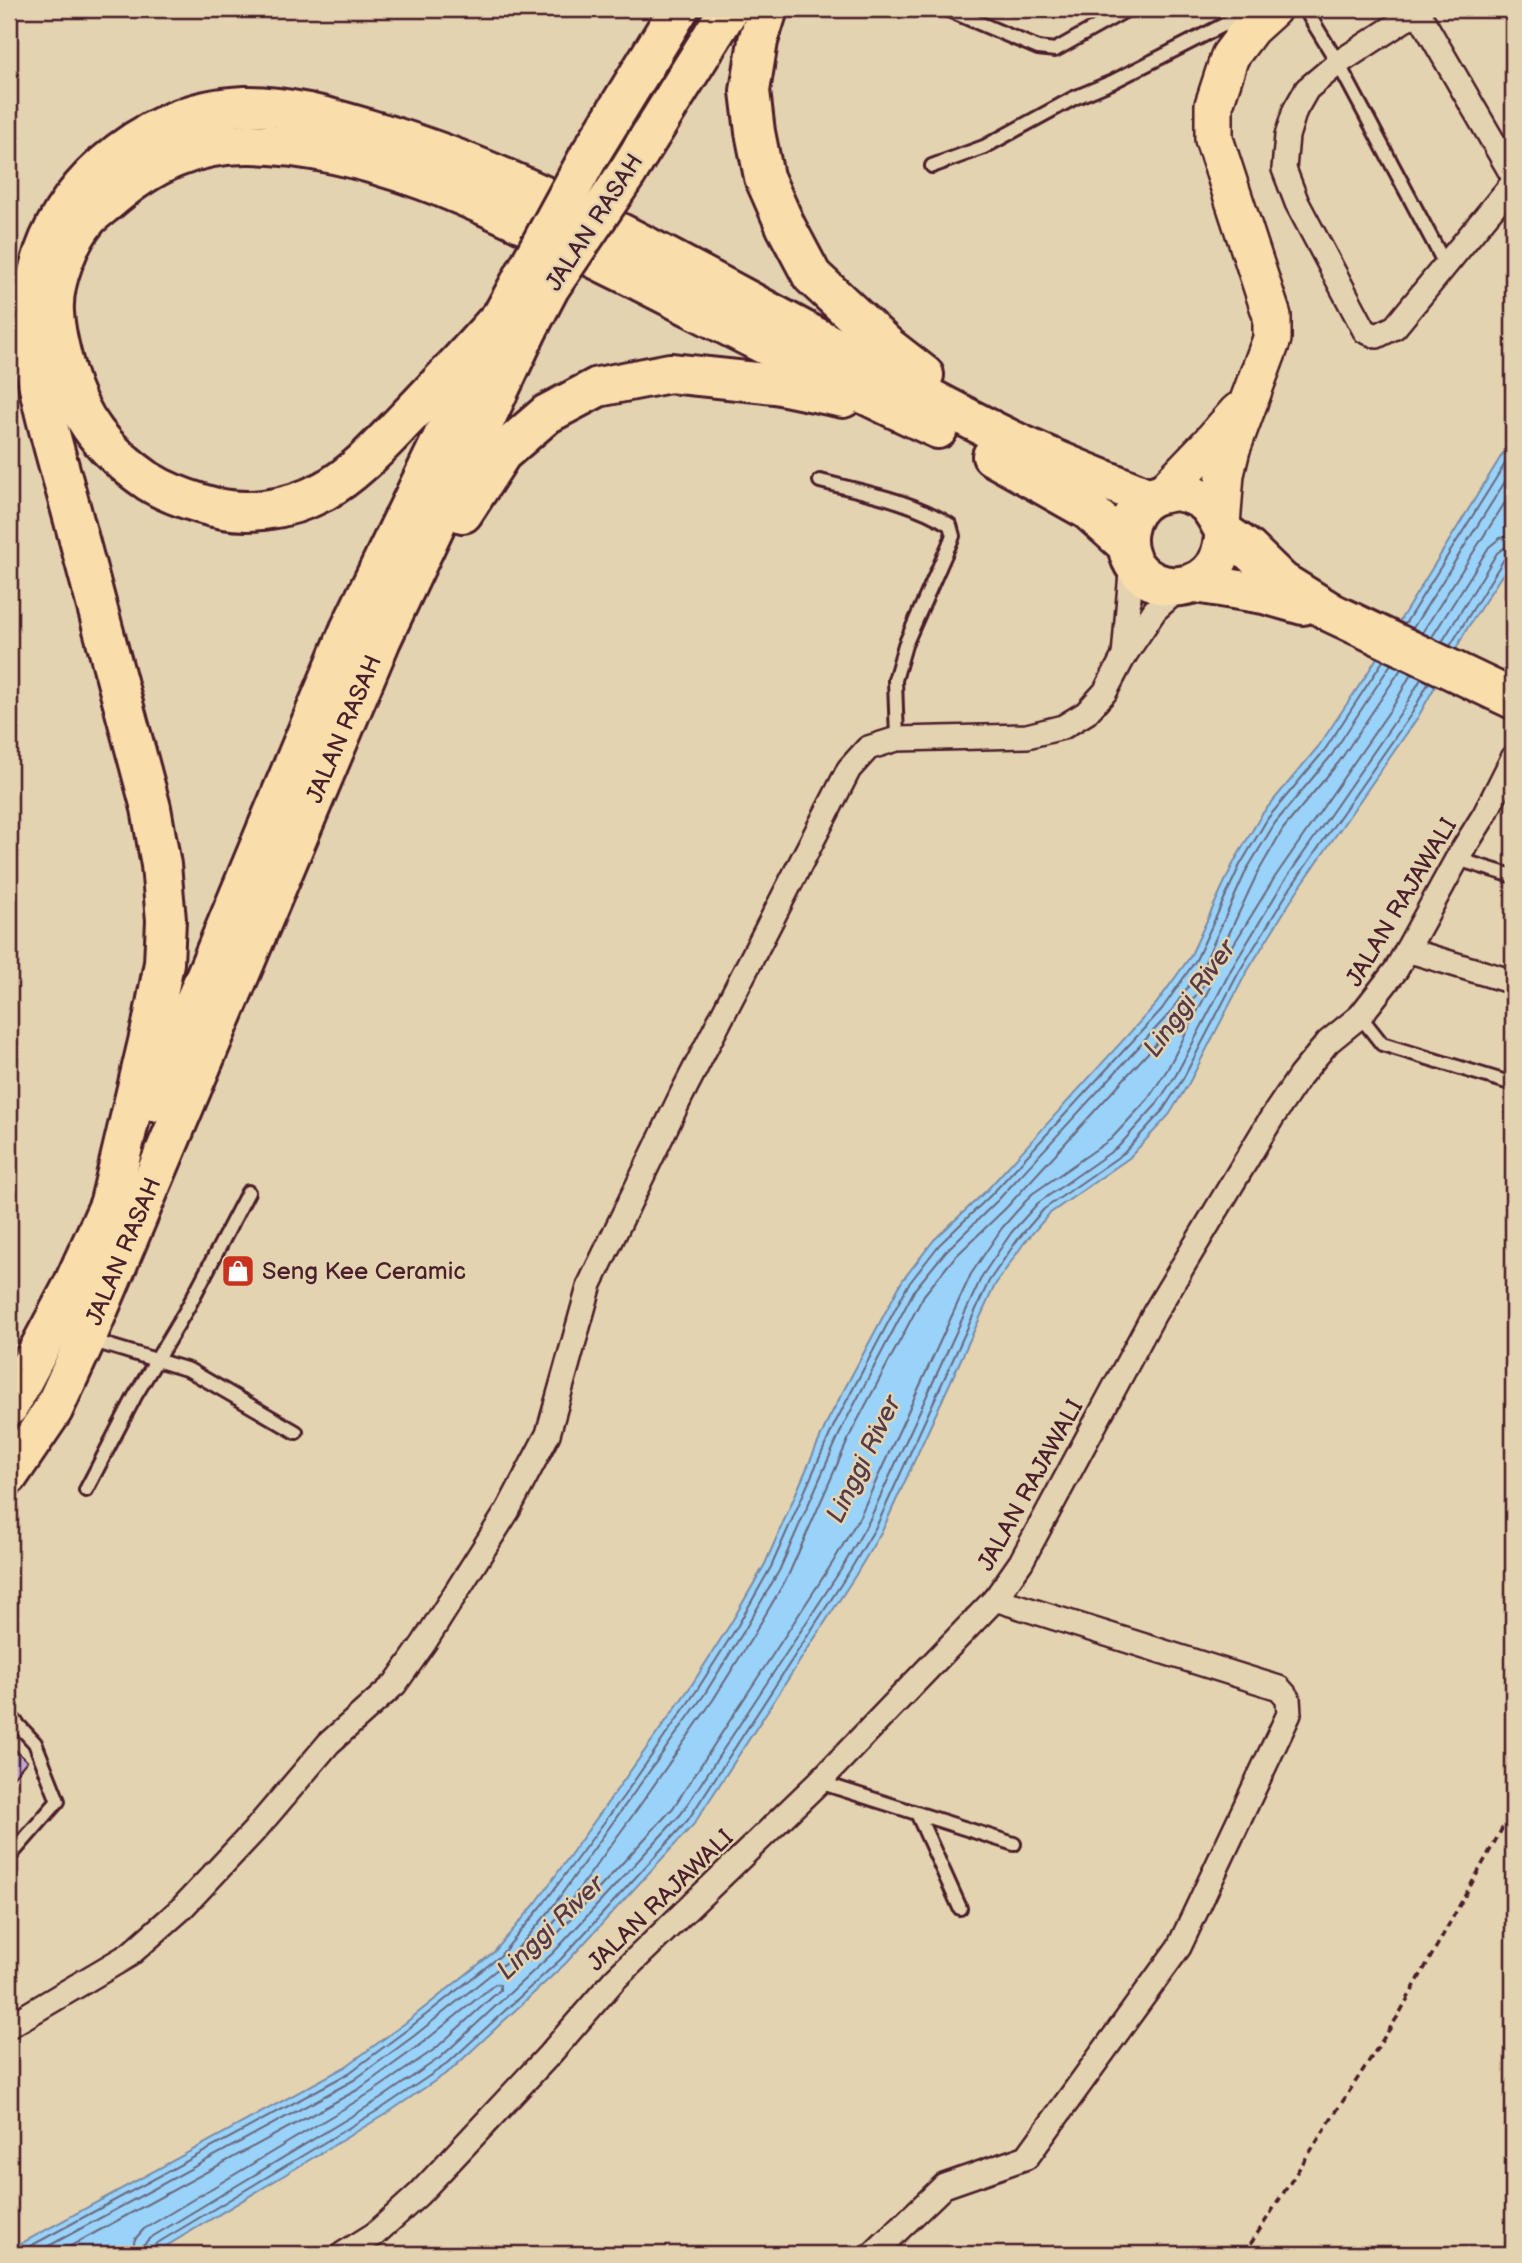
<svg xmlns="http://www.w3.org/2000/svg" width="1522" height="2263" font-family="'Balsamiq Sans',sans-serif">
	<rect width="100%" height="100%" fill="#e4d3b0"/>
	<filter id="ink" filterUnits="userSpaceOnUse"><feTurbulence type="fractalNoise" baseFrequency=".0143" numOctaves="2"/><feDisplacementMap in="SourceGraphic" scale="14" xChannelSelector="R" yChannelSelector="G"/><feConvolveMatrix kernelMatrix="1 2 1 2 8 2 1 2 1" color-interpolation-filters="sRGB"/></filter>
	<g filter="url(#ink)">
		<polygon fill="#99d3f9" stroke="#798ba7" stroke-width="2" points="1513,437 1513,558 1468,627 1418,717 1297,891 1245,975 1189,1083 1169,1115 1129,1158 1049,1214 1024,1243 995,1285 883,1529 855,1576 694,1824 565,1964 451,2070 389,2112 153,2254 9,2254 9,2250 345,2067 404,2024 494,1952 536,1903 691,1686 731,1623 765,1564 828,1420 902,1281 934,1240 987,1190 1156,1004 1190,957 1234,862 1262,814 1318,747 1367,674"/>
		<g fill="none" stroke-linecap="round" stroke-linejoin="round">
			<g stroke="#6a677d" stroke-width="2">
				<polyline points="1405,624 1513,451"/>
				<polyline points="1413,628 1513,469"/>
				<polyline points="1422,633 1513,490"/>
				<polyline points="1432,637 1489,547 1500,538 1513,535"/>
				<polyline points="1442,642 1497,553 1504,548 1513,546"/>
				<polyline points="1450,646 1504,559 1513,555"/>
				<polyline points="1401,669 1339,762 1283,829 1257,874 1222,949 1224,953 1229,952 1275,877 1395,703 1411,674"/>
				<polygon points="1206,982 1209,984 1210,987 1167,1070 1148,1099 1111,1139 1032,1194 1002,1228 971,1274 860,1516 833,1562 673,1808 547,1945 530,1961 526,1961 525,1956 557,1919 638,1808 713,1700 753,1636 788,1576 852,1431 924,1295 954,1258 1006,1208 1176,1022"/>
				<polyline points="16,2254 349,2073 408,2029 500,1956 541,1907 623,1797 697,1690 737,1627 771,1567 835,1423 908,1285 939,1245 992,1194 1162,1009 1196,960 1240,865 1268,818 1324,751 1383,661"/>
				<polyline points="34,2254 354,2080 414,2036 505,1963 548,1913 704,1695 744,1631 779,1571 843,1426 915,1289 946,1251 998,1200 1169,1014 1204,964 1247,869 1275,823 1331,756 1391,664"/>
				<polyline points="56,2254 359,2089 420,2045 495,1984 500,1985 500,1990 435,2049 375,2090 144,2229 135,2239 131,2254"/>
				<polyline points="142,2254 143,2245 150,2238 380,2099 441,2057 554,1952 681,1814 842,1568 869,1521 982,1276 1011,1233 1038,1203 1118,1147 1156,1105 1176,1075 1232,968 1283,883 1404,708 1421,679"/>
				<polyline points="151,2254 154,2245 385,2106 447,2064 561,1959 688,1820 849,1572 877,1525 989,1281 1018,1239 1044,1209 1124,1153 1163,1110 1183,1079 1239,972 1291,887 1412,713 1429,682"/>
			</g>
		</g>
		<polygon fill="#c0a9d7" stroke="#4a1f2b" stroke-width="2" points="9,1744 27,1761 9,1782"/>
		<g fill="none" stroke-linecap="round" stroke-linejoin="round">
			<defs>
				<g id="lane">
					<polyline points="946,9 1038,48 1055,50 1128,9"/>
					<polyline points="1305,9 1338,63 1445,264"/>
					<polyline points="932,166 984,147 1074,98 1112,82 1249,12"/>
					<path d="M820 481C863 492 913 501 950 525L953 536 905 645 895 680 897 739"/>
					<polyline points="1457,859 1513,876"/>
					<polyline points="1360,1016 1382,1044 1513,1084"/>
					<polyline points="90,1340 189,1370 296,1432"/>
					<polyline points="86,1490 135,1396 188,1307 248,1192"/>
					<polyline points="9,1715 35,1743 58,1801 9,1857"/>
					<polyline points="819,1782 1014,1844"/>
					<polyline points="917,1813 960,1908"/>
				</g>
				<g id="street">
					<polyline points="1421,9 1338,63 1307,89 1295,110 1287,136 1284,169 1297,203 1365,331 1377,336 1395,327 1513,183"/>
					<polyline points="1418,12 1513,176"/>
					<polyline points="1124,656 1132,560"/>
					<polyline points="1407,950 1513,982"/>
					<polyline points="9,2026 129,1955 181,1909 255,1830 329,1743 395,1684 424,1643 508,1510 548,1434 590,1284 682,1094 849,769 868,748 897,739 1027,736 1063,727 1086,713 1105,692 1124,656 1155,610 1181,587"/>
					<polyline points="343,2254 375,2234 419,2194 549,2055 615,1979 819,1782 995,1599 1021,1562 1154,1314 1271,1119 1300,1076 1328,1042 1360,1016 1396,970 1457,859 1485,814 1513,758"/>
					<polyline points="873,2254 944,2186 1027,2157 1179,1947 1289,1714 1288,1698 1279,1688 995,1599"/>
				</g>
				<g id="primary">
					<polyline points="1163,493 1209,445 1238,412"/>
					<polyline points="1221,525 1225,474 1231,449 1272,339 1272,316 1214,139 1214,105 1230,56 1251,28 1272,9"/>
				</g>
				<g id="highway">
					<polyline points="768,9 758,41 750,91 755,132 764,177 786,227 812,276 888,347 924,375"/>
					<polyline points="589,156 679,9"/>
					<polyline points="627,173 729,9"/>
					<path d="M503 314C469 352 435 389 400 425 377 449 353 475 324 491 286 511 243 517 202 504 182 498 165 492 148 481 105 451 79 421 65 369 60 351 55 331 54 312 52 282 69 240 88 218 94 212 101 207 107 202 150 164 193 143 251 144 384 147 506 215 622 272 727 325 831 380 938 429"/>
					<polyline points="992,456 1088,510 1127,545"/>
					<path d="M1177 491C1207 497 1212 508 1225 533 1223 543 1222 555 1216 564 1200 590 1162 594 1140 572 1119 551 1124 512 1151 497 1160 493 1168 492 1177 491Z"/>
					<polyline points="463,513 502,453 547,414 598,387 670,373 775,384 843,398"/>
					<polyline points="1225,533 1248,549 1282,582 1332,613 1513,699"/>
					<polyline points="1196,583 1264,594 1303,605"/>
					<polyline points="153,1102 350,629 483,354"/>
					<path d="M109 1206 152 1025 164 963 166 920 161 865 151 808C124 707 97 607 70 506 55 450 27 366 32 309 37 252 61 203 104 165 143 130 191 108 245 106 286 105 331 118 371 130 535 177 684 268 835 347 889 376 943 406 997 433 1047 458 1099 477 1149 498"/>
					<polyline points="9,1406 71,1289 119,1183"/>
					<path id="s1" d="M9 1475 53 1410 86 1339 381 640 529 327"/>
				</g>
			</defs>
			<use href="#lane" stroke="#4a1f2b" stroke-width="18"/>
			<use href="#street" stroke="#4a1f2b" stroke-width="28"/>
			<use href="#primary" stroke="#4a1f2b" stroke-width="42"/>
			<use href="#highway" stroke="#4a1f2b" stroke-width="44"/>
			<polyline stroke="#4a1f2b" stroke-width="3.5" stroke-dasharray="7 5" stroke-linecap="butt" points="1244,2254 1398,2016 1513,1809"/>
			<use href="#lane" stroke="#e4d3b0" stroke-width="12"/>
			<use href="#street" stroke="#e4d3b0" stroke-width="23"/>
			<use href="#primary" stroke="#f9ddab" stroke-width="37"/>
			<use href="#highway" stroke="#f9ddab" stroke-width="38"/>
			<defs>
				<g id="highway-bridge">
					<polyline points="503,314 589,156"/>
					<polyline points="529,327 550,287 627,173"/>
				</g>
			</defs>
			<use href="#highway-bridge" stroke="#4a1f2b" stroke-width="44" stroke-linecap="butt"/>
			<use href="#highway-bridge" stroke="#f9ddab" stroke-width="38"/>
		</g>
	</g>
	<defs>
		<symbol id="shop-square" viewBox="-11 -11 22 22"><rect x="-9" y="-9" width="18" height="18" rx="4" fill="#c8321e" stroke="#e4d3b0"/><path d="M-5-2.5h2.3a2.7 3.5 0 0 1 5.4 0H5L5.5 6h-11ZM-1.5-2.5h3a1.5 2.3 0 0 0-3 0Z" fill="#fff"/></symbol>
	</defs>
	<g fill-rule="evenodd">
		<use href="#shop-square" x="219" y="1252" width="38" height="38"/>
	</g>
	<g text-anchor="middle" stroke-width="5" stroke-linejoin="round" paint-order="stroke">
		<g font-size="24" fill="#4a1f2b" stroke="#e4d3b0">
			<text transform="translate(594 222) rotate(-57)" y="8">JALAN RASAH</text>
			<text dy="8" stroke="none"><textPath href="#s1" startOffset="819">JALAN RASAH</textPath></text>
			<text transform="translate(1401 902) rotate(-59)" y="8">JALAN RAJAWALI</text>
			<text dy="8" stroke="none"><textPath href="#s1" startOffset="252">JALAN RASAH</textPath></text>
			<text transform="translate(1030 1485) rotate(-61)" y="8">JALAN RAJAWALI</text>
			<text transform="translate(660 1900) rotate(-44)" y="8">JALAN RAJAWALI</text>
		</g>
		<g font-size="24" fill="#4a1f2b" stroke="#e4d3b0" text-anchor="start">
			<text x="262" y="1279">Seng Kee Ceramic</text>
		</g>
		<g font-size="26" font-style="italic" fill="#563a4a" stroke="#e4d3b0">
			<text transform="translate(1189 998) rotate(-54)" y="9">Linggi River</text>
			<text transform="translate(863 1459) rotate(-64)" y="9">Linggi River</text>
			<text transform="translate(550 1927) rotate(-44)" y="9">Linggi River</text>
		</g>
	</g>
	<rect width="1522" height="2263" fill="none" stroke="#e4d3b0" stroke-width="35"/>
	<rect x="18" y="18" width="1487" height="2228" fill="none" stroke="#4a1f2b" stroke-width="2.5" filter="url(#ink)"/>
</svg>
